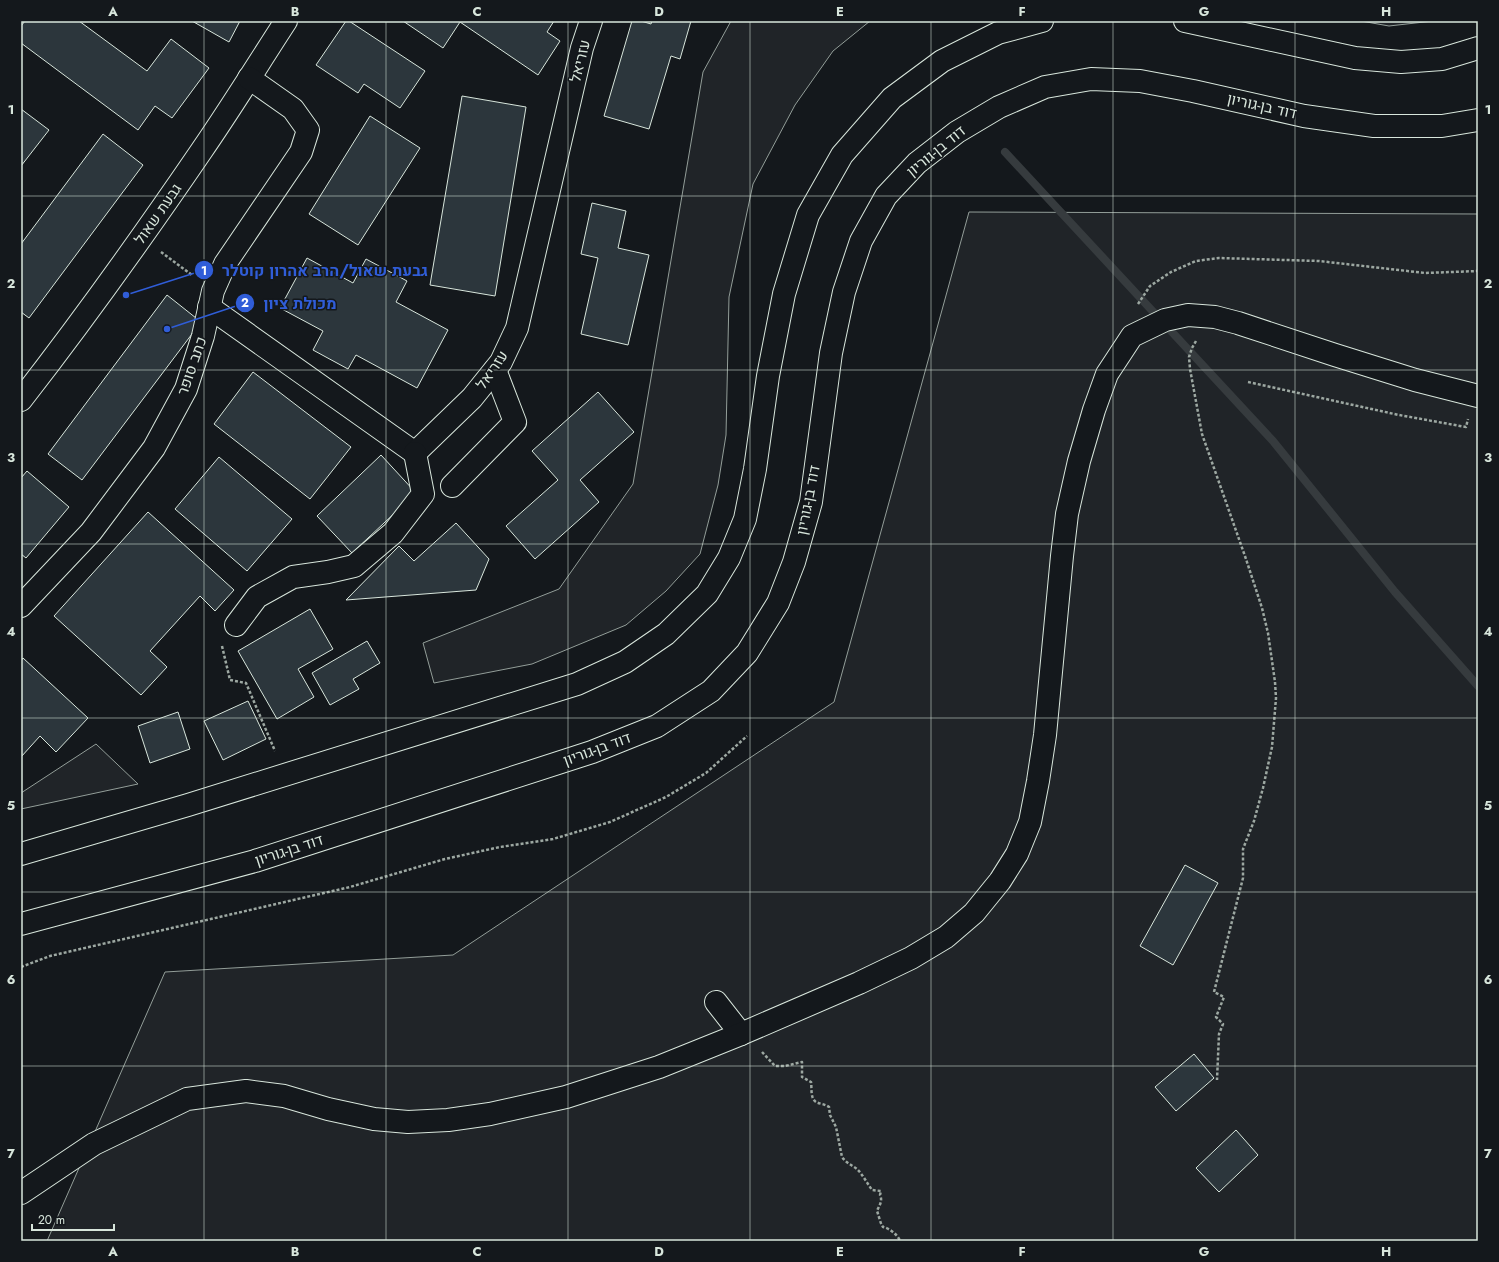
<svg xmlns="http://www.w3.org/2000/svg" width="1499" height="1262" font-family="Jost,Heebo,sans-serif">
	<rect width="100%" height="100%" fill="#14181c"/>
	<g fill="#202428" stroke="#939e99">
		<polygon points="731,21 870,21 833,51 795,105 753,184 729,297 726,435 718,485 700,554 666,591 626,625 532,664 434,683 423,643 559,589 633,484 703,72"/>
		<polygon points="1361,21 1433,21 1389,26"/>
		<polygon points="969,212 1478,214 1478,1241 47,1241 165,972 453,955 834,702"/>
		<polygon points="96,744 138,784 21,809 21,793"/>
	</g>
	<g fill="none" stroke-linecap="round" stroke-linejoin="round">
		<polyline stroke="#363b3e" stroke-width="8" points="1005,152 1273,441 1395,592 1478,686"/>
	</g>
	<g fill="#2c363c" stroke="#d8e6dc">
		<polygon points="25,21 79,21 147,71 171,39 209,68 172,118 155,106 138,130 21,43 21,26"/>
		<polygon points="192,21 240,21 229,42"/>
		<polygon points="346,21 349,21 425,71 400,108 364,84 358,93 316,65"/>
		<polygon points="403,21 554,21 547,32 560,41 538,75 460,22 443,48"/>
		<polygon points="632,21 641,21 651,24 652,21 691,21 680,59 671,56 649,129 604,116"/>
		<polygon points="462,96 526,107 495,296 430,285"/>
		<polygon points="21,109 49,130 21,166"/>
		<polygon points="370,116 420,148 358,245 309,214"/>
		<polygon points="103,134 143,165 29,318 21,312 21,244"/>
		<polygon points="592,203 626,211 618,248 649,255 628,345 581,334 598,258 581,254"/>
		<polygon points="307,258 353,283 366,259 407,281 396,302 448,330 417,388 356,355 348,369 313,350 323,331 280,308"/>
		<polygon points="167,295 201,322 82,480 48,454"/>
		<polygon points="253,372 351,447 310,499 214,424"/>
		<polygon points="598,392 634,432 580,480 599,502 535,559 506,526 558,480 532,451"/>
		<polygon points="381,455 416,493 352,553 317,516"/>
		<polygon points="219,457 292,519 247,571 175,509"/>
		<polygon points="27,471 69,507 26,558 21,554 21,478"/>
		<polygon points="148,512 234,590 215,611 200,596 150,651 167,667 141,695 54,616"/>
		<polygon points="456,523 489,559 476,590 346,600 399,546 414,561"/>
		<polygon points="310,609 333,649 298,669 314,697 277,719 238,651"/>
		<polygon points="367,641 380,663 353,679 359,689 330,705 312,673"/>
		<polygon points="23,658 88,718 56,752 40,736 21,757 21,661"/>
		<polygon points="248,701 266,739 223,760 204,721"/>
		<polygon points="178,712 190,749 150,763 138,726"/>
		<polygon points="1185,865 1218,883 1173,965 1140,946"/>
		<polygon points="1194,1054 1214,1078 1176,1111 1155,1087"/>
		<polygon points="1236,1130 1258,1155 1219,1192 1196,1168"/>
	</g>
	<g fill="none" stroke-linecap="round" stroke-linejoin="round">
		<defs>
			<g id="minor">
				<polyline points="209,307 415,453"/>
				<path d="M21 400C84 319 144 235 202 150 231 108 258 64 286 21"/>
				<polyline points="415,453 472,398 501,362 517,328 582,48 591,21"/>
				<polyline points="452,486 515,422 495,370"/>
				<polyline points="21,606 91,532 154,448 186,389 203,336 213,291 225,264 301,152 308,130 293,109 249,78"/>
				<polyline points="236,625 257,597 293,577 328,572 354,566 393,533 423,494 415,453"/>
				<polyline points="716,1002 741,1034"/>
				<polyline points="21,1193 94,1144 187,1099 246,1091 284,1096 328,1109 374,1119 408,1122 448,1120 490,1114 566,1097 659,1067 741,1034 859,983 911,958 946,937 974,913 1000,881 1017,854 1030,822 1038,781 1045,735 1062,556 1067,514 1079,461 1094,410 1107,374 1132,336 1165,320 1188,315 1215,317 1238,323 1335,355 1415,380 1478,396"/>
			</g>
			<g id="major">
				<polyline points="1185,21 1355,58 1401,62 1442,59 1478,48"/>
				<polyline points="21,854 188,805 577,684 625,662 666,634 707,594 729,558 745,519 755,469 768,376 784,294 808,215 842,155 892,98 942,61 998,33 1042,21"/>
				<polyline points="21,924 255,861 592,752 657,726 711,691 747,653 778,603 794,562 811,502 831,353 844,292 861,241 886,196 917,163 957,132 999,107 1045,87 1091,79 1140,81 1193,91 1304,116 1374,126 1442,126 1478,120"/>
			</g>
		</defs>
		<use href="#minor" stroke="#d8e6dc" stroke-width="24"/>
		<use href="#major" stroke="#d8e6dc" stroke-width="24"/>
		<g stroke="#9da8a2" stroke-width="2.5" stroke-dasharray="3 2" stroke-linecap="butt">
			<polyline points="161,252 192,275"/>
			<polyline points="1138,304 1150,286 1171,272 1196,261 1219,258 1319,261 1425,273 1478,271"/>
			<polyline points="1196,341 1192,348 1189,357 1190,369 1202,434 1246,559 1262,608 1268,633 1275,682 1276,698 1272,747 1263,788 1254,821 1243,849 1243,878 1214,992 1224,997 1216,1017 1223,1024 1219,1034 1217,1080"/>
			<polyline points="1248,382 1399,415 1466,427 1468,419"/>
			<polyline points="222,646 230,680 246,683 275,751"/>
			<polyline points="21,967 50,956 350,887 445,859 500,847 553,839 610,822 666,797 706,773 747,736"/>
			<path d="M762 1052 775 1066H785L802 1062V1077L811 1082C812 1088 810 1098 816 1102 820 1104 825 1104 829 1107L830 1115 836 1127 842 1157C846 1163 852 1165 857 1169 863 1175 867 1183 872 1190L881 1191 880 1195C883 1201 879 1206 877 1211 879 1216 880 1223 883 1227 889 1228 898 1235 900 1241"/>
		</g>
		<use href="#minor" stroke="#14181c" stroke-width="22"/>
		<use href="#major" stroke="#14181c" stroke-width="22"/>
	</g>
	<path fill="none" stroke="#d8e6dc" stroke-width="1" stroke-opacity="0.55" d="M204 21V1241M386 21V1241M568 21V1241M750 21V1241M931 21V1241M1113 21V1241M1295 21V1241M21 196H1478M21 370H1478M21 544H1478M21 718H1478M21 892H1478M21 1066H1478"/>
	<g text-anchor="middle" stroke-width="3" stroke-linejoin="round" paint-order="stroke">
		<g font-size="15" fill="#d8e6dc" stroke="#14181c">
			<text transform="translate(580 61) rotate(-76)" y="5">עזריאל</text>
			<text transform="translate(1262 106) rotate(13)" y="5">דוד בן-גוריון</text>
			<text transform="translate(936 151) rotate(-39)" y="5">דוד בן-גוריון</text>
			<text transform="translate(158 214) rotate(-55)" y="5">גבעת שאול</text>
			<text transform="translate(192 366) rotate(-71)" y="5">כתב סופר</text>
			<text transform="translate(492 370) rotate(-55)" y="5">עזריאל</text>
			<text transform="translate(808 500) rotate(-79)" y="5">דוד בן-גוריון</text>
			<text transform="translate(597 749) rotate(-20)" y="5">דוד בן-גוריון</text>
			<text transform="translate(289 850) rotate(-18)" y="5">דוד בן-גוריון</text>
		</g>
	</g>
	<path fill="none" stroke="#305dd8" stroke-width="1.5" d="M126 295L204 270M167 329L245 303"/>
	<g fill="#305dd8" stroke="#14181c" stroke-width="1.5">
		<circle cx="126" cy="295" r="4"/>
		<circle cx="167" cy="329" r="4"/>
		<circle cx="204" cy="270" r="10"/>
		<circle cx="245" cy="303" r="10"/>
	</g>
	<g font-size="12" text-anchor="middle" font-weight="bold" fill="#fff">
		<text x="204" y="275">1</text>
		<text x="245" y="307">2</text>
	</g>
	<g font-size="16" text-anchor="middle" font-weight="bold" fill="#305dd8" stroke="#14181c" stroke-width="3" stroke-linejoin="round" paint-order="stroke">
		<text x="325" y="276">גבעת שאול/הרב אהרון קוטלר</text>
		<text x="300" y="309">מכולת ציון</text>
	</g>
	<rect width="1499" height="1262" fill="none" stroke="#14181c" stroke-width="44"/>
	<path d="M32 1224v6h82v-6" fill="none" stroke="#d8e6dc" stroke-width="2"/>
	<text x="38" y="1224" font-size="12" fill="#d8e6dc" stroke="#14181c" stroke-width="3" paint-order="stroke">20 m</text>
	<rect x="22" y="22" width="1455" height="1218" fill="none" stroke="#d8e6dc" stroke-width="1.5"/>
	<g font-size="13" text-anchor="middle" font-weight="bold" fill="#d8e6dc">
		<text x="113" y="16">A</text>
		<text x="295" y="16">B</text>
		<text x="477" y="16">C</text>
		<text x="659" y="16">D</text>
		<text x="840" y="16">E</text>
		<text x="1022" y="16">F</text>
		<text x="1204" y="16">G</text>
		<text x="1386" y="16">H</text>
		<text x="11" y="114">1</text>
		<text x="1488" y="114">1</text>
		<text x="11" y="288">2</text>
		<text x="1488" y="288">2</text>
		<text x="11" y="462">3</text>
		<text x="1488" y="462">3</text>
		<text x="11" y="636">4</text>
		<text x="1488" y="636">4</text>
		<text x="11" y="810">5</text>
		<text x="1488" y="810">5</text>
		<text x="11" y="984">6</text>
		<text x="1488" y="984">6</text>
		<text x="11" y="1158">7</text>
		<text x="1488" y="1158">7</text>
		<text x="113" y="1256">A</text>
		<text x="295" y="1256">B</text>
		<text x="477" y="1256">C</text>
		<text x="659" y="1256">D</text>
		<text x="840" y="1256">E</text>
		<text x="1022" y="1256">F</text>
		<text x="1204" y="1256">G</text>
		<text x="1386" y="1256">H</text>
	</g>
</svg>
